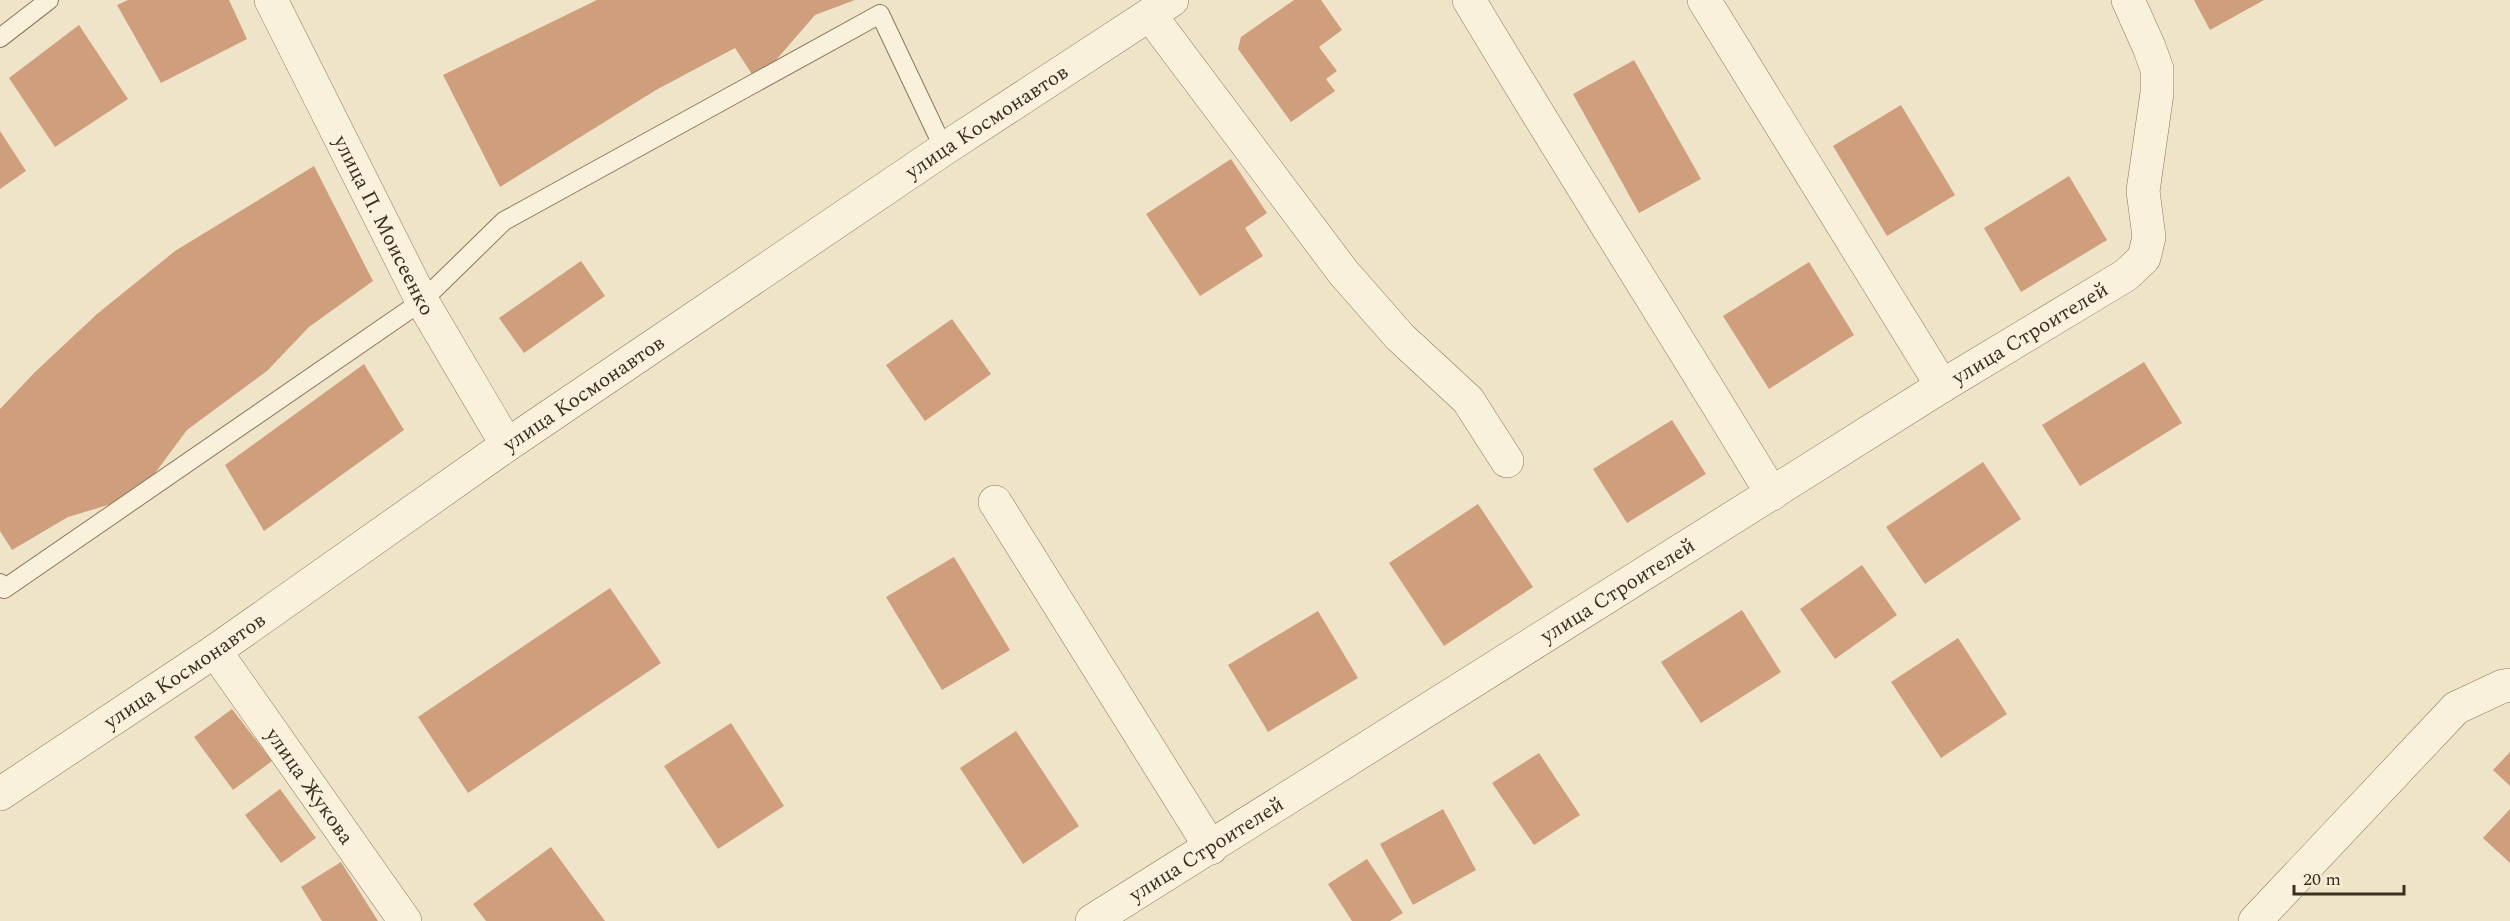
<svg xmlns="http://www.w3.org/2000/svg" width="2510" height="921" font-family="Spectral,serif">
	<rect width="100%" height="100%" fill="#f0e4c8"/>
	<g fill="#cf9f7d">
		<polygon points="128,0 229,0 247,39 161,83 117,5"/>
		<polygon points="597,0 855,0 815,15 757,82 735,48 656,90 500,187 443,75"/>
		<polygon points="1294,0 1321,0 1342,30 1319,47 1337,71 1326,79 1335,91 1291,122 1238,49 1241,37"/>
		<polygon points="2194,0 2264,0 2210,30"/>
		<polygon points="79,25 128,99 55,147 9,78"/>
		<polygon points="1634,60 1701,179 1639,213 1573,94"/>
		<polygon points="1901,105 1955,195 1887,236 1833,146"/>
		<polygon points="0,131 26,171 0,189"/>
		<polygon points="1231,159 1267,213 1245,228 1263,256 1200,296 1146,214"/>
		<polygon points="314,166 373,281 309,327 267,371 187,430 138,496 68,517 12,550 0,531 0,409 35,372 97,314 175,251"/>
		<polygon points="2069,176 2107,240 2021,292 1984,228"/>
		<polygon points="581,261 605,296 524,353 499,318"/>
		<polygon points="1809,262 1854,335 1769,389 1723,316"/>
		<polygon points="952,319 991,374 925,421 886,365"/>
		<polygon points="2144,362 2182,423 2080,486 2042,425"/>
		<polygon points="364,364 404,430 264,531 225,465"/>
		<polygon points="1672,420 1706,474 1627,523 1593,469"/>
		<polygon points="1983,462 2021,519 1925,584 1886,527"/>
		<polygon points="1478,504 1533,587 1444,646 1389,563"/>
		<polygon points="954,557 1010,650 942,690 886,597"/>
		<polygon points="1862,565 1897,615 1835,659 1800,609"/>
		<polygon points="610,588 661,663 468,793 418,717"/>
		<polygon points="1742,610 1781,672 1701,723 1661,662"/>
		<polygon points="1318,611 1358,678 1268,732 1228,665"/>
		<polygon points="1958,638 2007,714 1941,758 1891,682"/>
		<polygon points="232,709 272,761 233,790 194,737"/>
		<polygon points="731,723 784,806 718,849 664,766"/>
		<polygon points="1016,731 1079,826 1023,864 960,768"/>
		<polygon points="2510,752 2510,786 2493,770"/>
		<polygon points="1539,753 1580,815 1534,845 1492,783"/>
		<polygon points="280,789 316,838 281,863 245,815"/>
		<polygon points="1443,809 1476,870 1413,905 1380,844"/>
		<polygon points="2510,809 2510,863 2483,838"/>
		<polygon points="551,847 605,921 486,921 473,904"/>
		<polygon points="1367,859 1403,913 1390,921 1352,921 1328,884"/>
		<polygon points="341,862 378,921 322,921 301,887"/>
	</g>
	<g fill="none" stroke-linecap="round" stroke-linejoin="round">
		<defs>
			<g id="service">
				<polyline points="0,38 49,0"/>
				<polyline points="0,583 4,589 422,301 504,221 880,14 944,149"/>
			</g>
			<g id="minor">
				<path id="s1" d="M271 0 422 301 507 445"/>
				<path d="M1469 0C1568 166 1672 328 1772 494"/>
				<polyline points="1704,0 1942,386"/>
				<polyline points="1150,15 1343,272 1400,337 1468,400 1507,461"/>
				<polyline points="995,502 1211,848"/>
				<path id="s2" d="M215 651 405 921"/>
				<path id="s3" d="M1092 921 1942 386 2126 275 2144 258 2149 237 2143 191 2157 93V69L2149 47 2128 0"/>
				<polyline points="2255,921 2456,708 2503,686 2510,685"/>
			</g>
			<g id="tertiary">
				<path id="s4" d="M0 794 215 651 507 445 944 149 1172 0"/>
			</g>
		</defs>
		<use href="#service" stroke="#8d765c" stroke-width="20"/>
		<use href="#minor" stroke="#8d765c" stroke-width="34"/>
		<use href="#tertiary" stroke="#8d765c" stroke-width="34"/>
		<use href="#service" stroke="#faf1dc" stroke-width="18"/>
		<use href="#minor" stroke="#faf1dc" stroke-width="33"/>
		<use href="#tertiary" stroke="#faf1dc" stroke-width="33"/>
	</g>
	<g text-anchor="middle" stroke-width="6" stroke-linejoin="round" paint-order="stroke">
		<g font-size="21" fill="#3d2e20" stroke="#f7eed8">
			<text dy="7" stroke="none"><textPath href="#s4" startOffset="1194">улица Космонавтов</textPath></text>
			<text dy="7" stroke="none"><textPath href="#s1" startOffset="252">улица П. Моисеенко</textPath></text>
			<text dy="7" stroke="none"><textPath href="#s3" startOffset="1107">улица Строителей</textPath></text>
			<text dy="7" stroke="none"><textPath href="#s4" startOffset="708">улица Космонавтов</textPath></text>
			<text dy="7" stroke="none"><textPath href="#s3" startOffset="621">улица Строителей</textPath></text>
			<text dy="7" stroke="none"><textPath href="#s4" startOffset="222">улица Космонавтов</textPath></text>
			<text dy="7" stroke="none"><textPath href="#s2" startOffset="165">улица Жукова</textPath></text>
			<text dy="7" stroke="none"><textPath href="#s3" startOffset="135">улица Строителей</textPath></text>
		</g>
	</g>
	<path d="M2294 885v9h110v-9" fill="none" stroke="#3d2e20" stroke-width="3"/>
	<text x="2303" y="885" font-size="18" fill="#3d2e20" stroke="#f7eed8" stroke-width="4.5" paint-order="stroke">20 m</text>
</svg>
